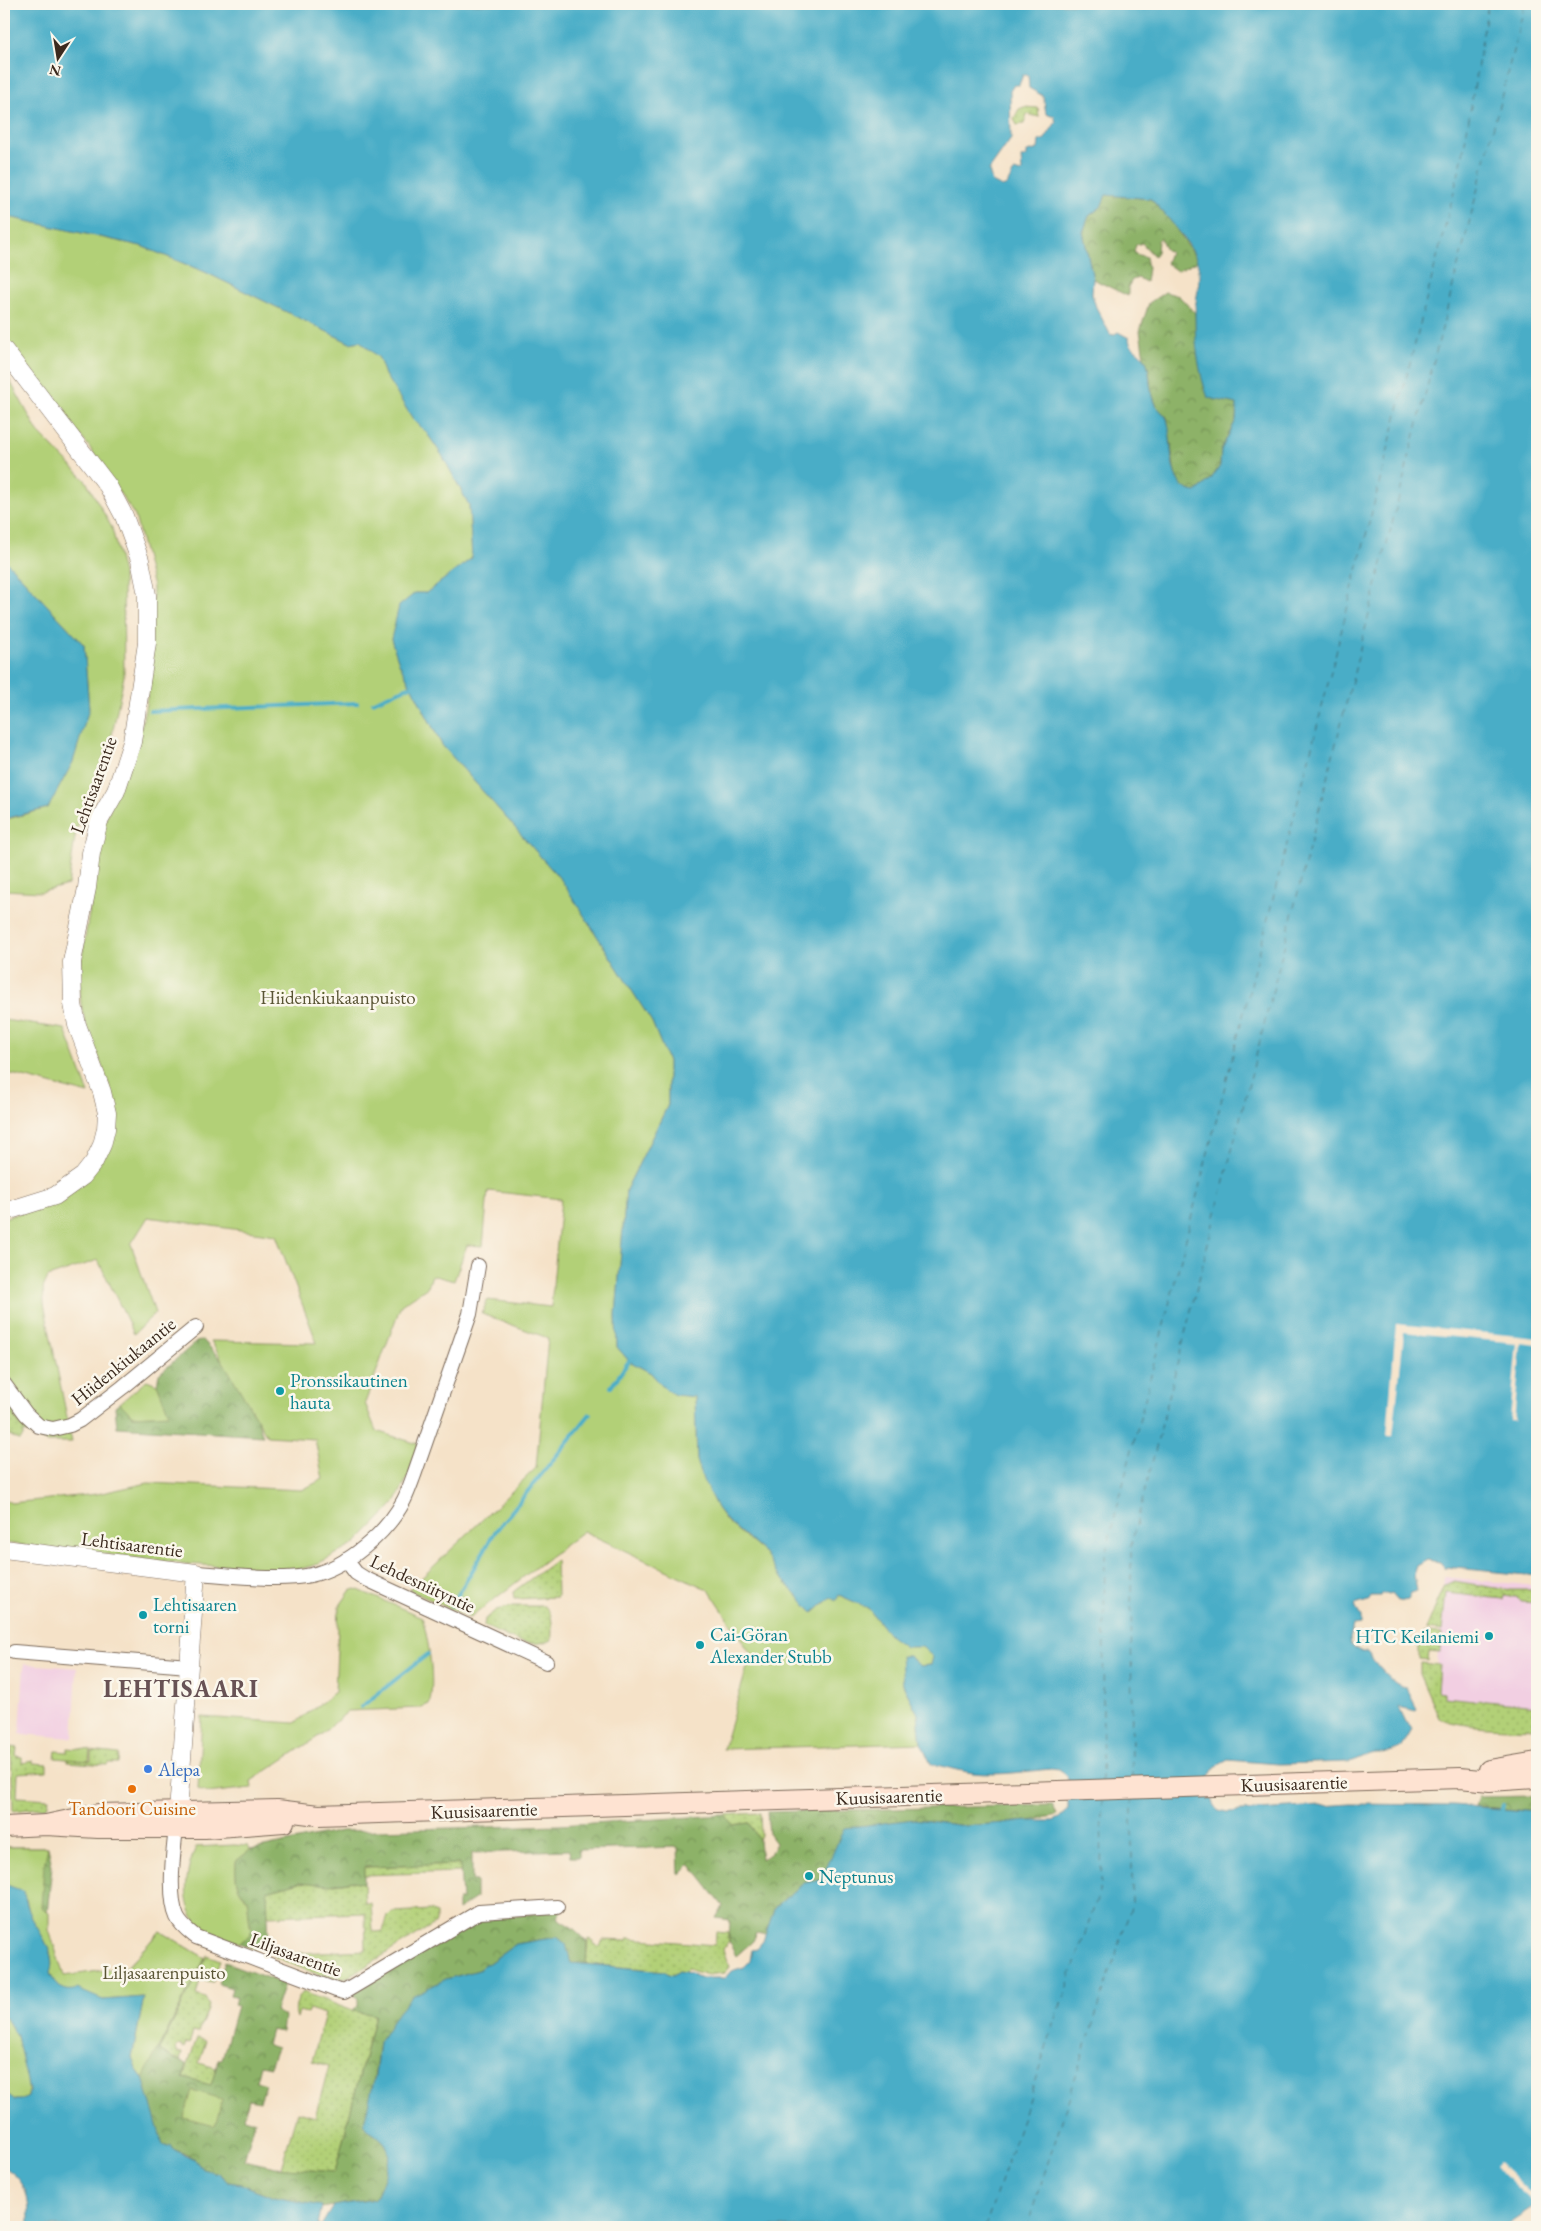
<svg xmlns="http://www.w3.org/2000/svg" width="1541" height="2231" font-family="'EB Garamond',serif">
	<defs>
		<pattern id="grass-dots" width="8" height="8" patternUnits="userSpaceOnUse" patternTransform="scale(1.25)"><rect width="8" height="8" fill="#b2d077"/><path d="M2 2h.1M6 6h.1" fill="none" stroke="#9ab366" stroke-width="1.8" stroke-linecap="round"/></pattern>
		<pattern id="forest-crowns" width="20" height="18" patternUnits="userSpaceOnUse" patternTransform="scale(1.25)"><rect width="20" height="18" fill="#8db268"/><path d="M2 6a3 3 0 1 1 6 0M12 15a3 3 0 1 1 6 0" fill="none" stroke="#749155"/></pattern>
	</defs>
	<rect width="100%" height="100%" fill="#fbf7ec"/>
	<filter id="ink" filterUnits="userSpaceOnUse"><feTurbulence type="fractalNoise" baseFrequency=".02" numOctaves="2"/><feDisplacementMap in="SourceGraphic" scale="10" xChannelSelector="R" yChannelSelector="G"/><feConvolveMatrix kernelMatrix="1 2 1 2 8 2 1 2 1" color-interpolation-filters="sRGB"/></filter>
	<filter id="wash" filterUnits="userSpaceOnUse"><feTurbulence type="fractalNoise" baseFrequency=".0096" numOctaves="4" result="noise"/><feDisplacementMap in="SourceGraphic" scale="20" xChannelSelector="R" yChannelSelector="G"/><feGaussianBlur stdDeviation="1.12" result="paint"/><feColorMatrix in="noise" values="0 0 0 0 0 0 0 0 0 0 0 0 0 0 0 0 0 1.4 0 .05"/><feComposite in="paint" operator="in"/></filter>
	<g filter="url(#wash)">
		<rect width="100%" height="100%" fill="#f5e2c8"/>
		<g fill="#f2cfe2">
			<polygon points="1444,1577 1537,1586 1537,1710 1434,1700"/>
			<polygon points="24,1664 77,1668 73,1738 20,1734"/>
		</g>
		<g fill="url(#grass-dots)" stroke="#767d4a">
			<polygon points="1024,107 1038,108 1039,117 1027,114 1024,124 1017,125 1014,119 1019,109"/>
			<polygon points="4,1403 25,1432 20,1441 4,1432"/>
			<polygon points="556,1560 557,1597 514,1599 513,1592"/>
			<polygon points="1454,1581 1508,1590 1537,1590 1537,1603 1522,1602 1516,1597 1504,1595 1503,1599 1446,1593 1442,1631 1426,1629 1445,1585"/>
			<path d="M514 1606H544C555 1613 551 1628 552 1640 527 1650 507 1636 484 1626L485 1619 496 1610Z"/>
			<polygon points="1424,1633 1442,1634 1440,1652 1429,1651 1428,1660 1419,1659 1419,1646"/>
			<path d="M1420 1663 1439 1665 1437 1691 1444 1692V1697L1474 1700 1475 1702 1476 1700 1537 1706V1729C1517 1728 1452 1728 1439 1717L1420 1674Z"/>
			<polygon points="11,1747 17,1748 16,1756 22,1757 22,1763 33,1761 33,1763 47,1764 47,1771 18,1773 17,1797 49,1799 47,1807 13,1811"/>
			<polygon points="91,1751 119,1754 118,1763 108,1763 107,1765 68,1762 68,1759 91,1761"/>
			<polygon points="760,1813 761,1835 759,1840 749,1823 732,1825 725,1815"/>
			<polygon points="460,1864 461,1872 364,1875 363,1867"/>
			<path d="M353 1881 364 1883 365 1903H371L373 1930 377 1932 383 1931 388 1916 392 1912 431 1910 436 1913V1923L348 1977C323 1981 296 1965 273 1956L276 1954 366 1950 365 1913 268 1916 266 1891 300 1882 342 1883Z"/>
			<polygon points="716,1932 729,1933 729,1942 723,1949 729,1967 724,1973 708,1975 687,1969 685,1972 679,1971 673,1975 668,1974 666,1971 586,1964 588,1939 594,1941 593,1944 600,1946 603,1940 628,1941 628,1938 715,1945"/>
			<polygon points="207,1955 220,1960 213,1982 200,1980 196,1995 205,1998 209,2006 198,2033 193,2032 189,2044 186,2043 184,2048 180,2045 176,2047 177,2053 182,2053 180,2061 159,2050"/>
			<path d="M303 1992 353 2011 375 2014 335 2172 281 2168 297 2112 315 2117 329 2066 312 2061 325 2014 309 2009 307 2013 299 2011 297 2018C293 2008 297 2000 303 1992Z"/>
			<polygon points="197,2038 206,2041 199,2063 216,2068 212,2086 183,2078"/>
		</g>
		<g fill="url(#forest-crowns)" stroke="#646e43">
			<polygon points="1106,194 1151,199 1171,221 1198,261 1177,271 1166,263 1170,252 1165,249 1161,238 1158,240 1157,252 1154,256 1142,243 1136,245 1134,251 1136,254 1146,257 1148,268 1146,282 1138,278 1132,280 1128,287 1128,296 1093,279 1083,232 1089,216 1101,207"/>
			<polygon points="1165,292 1179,296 1195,313 1197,342 1237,404 1236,420 1221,450 1220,466 1211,479 1196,492 1188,491 1181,486 1175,475 1167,417 1157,407 1151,391 1149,370 1144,357 1140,331 1149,303"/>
			<polygon points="203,1340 245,1385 263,1436 117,1427 115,1407 120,1403 133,1416 168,1414 157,1384 159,1374 196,1342"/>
			<polygon points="1537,1796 1537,1812 1475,1806 1478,1797"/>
			<path d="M1053 1805 1057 1815 1030 1821 965 1826 914 1819 832 1860 821 1880 804 1883 775 1907 766 1934 757 1932 753 1941 736 1956 729 1942 730 1920 716 1918 723 1906 690 1864 679 1875 678 1847 579 1850V1857H570L569 1850 472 1853V1881H476V1898L458 1910V1900H462L460 1864 364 1867V1883L353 1881 329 1885 300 1882 267 1891 269 1944 255 1949 239 1943 251 1935 247 1898C235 1890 235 1873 236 1861L250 1850 341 1831 559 1825 725 1815 733 1825 749 1823 759 1840 761 1859 770 1854 776 1843 769 1834 767 1812Z"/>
			<polygon points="4,1847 48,1847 52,1866 47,1914 34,1909"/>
			<path d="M561 1910 557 1918 573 1928 587 1941 586 1964 571 1963 557 1937 516 1944 479 1970 446 1979 379 2042 367 2129C372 2133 379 2136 383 2140 397 2157 383 2182 375 2199L321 2208V2206L274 2197 241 2184 228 2182 218 2173 202 2169 195 2160 188 2155 163 2145 92 1972 127 1967 160 1931 205 1958 159 2050 174 2059 187 2063 183 2078 211 2085 219 2059H222L237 2006 234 2005 236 1997 230 1996 232 1988 218 1984 225 1962 284 1984 275 2011 284 2016 282 2032 271 2030 267 2045 277 2048 270 2067 260 2065 256 2081 266 2084 260 2101 249 2099 244 2118 255 2121 244 2160 275 2167 335 2172 375 2015 353 2011 358 2006V1999L353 1993 478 1921Z"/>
		</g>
		<g fill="#b2d077" stroke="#767d4a">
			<polygon points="4,216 141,246 205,272 350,343 360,341 379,358 385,375 413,419 426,432 442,455 469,505 472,558 426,593 415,593 391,639 399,663 442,745 562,881 652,1022 668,1061 668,1105 626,1190 616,1315 617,1347 629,1361 651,1373 663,1387 695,1397 697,1460 717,1508 727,1522 765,1553 776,1572 813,1613 831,1597 839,1595 868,1608 890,1636 922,1646 934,1657 931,1665 920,1666 909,1656 903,1685 918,1714 921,1743 723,1749 751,1654 709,1590 583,1531 470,1618 409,1590 536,1468 548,1338 482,1314 487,1300 551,1307 561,1199 488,1191 483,1246 467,1245 454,1281 432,1275 428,1287 401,1305 365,1403 376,1431 418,1444 410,1473 394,1504 355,1544 315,1565 293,1571 187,1564 4,1543 4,1499 11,1503 97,1494 148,1483 302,1490 323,1479 315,1439 267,1436 211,1341 317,1343 276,1235 148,1217 131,1244 155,1313 134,1334 98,1260 48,1277 43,1288 44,1304 72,1442 46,1442 25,1432 4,1403 4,1218 63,1199 113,1122 110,1087 85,1022 81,1004 79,975 104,823 142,724 150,683 153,587 135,516 88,445 60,413 4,340"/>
			<polygon points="4,375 9,379 38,432 86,481 112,528 123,574 124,676 112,735 76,830 68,885 41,892 4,890 4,820 48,808 89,709 84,645 4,559"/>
			<polygon points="4,1020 65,1029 89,1094 4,1072"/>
			<polygon points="147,1380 157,1384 169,1414 133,1416 120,1403"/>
			<path d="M356 1589 422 1617C428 1639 436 1682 429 1704L420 1708 348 1711 322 1734 251 1781 252 1788 207 1793 198 1789 202 1717 295 1723 335 1692 339 1607 350 1591Z"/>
			<polygon points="68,1748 90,1750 89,1761 55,1758 56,1751 68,1752"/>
			<path d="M234 1845 248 1846 250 1850 236 1861C235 1873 235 1891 247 1898L251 1935 239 1943C229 1938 216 1936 206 1929 178 1912 185 1872 196 1847Z"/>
			<path d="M4 1847H48L44 1865 41 1907 49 1912V1930L64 1976 127 1967 160 1931 205 1958 143 2078 136 2069 132 2058 144 1997 103 2000 63 1990 53 1980 50 1972C58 1952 37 1933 30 1915 28 1910 28 1905 26 1899L7 1885 4 1887Z"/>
			<polygon points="4,2015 17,2036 28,2082 28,2096 21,2100 15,2100 6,2093 4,2095"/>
			<polygon points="192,2090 222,2099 215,2126 184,2118"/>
		</g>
		<g fill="#48adc7" stroke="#426c72" fill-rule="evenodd">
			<path d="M4 4H1537V1576L1446 1567 1445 1569 1439 1562 1427 1560 1417 1566 1414 1575 1417 1591 1411 1593 1408 1599 1397 1601 1391 1594 1388 1595 1382 1593 1380 1596H1371L1368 1601 1355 1605 1361 1618V1625L1353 1626 1350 1639 1351 1646 1362 1652H1367C1375 1662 1393 1687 1406 1687L1417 1709 1416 1711 1399 1707 1406 1722 1410 1725 1412 1729 1401 1748C1392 1752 1385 1753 1376 1753 1367 1753 1358 1761 1348 1762L1279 1764 1228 1760 1215 1767 1210 1776 1211 1799 1214 1806 1219 1810 1228 1812 1351 1804 1453 1805 1537 1812V2205L1504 2227H29C29 2200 29 2182 4 2167V2095L6 2093 15 2100H21L28 2096 29 2091 17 2036 4 2015V1887L7 1885 23 1891C26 1900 28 1910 32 1918 40 1934 57 1954 50 1973 54 1984 64 1994 77 1989L103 2000 144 1997 132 2058 136 2069 143 2078 163 2145 167 2147 171 2145 173 2149 195 2160 202 2169 218 2173 228 2182 241 2184 274 2197 322 2206 318 2225 321 2226 333 2206 375 2199C382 2182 399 2153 380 2138 373 2132 367 2131 364 2123L375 2076 379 2042 398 2012 412 1996 446 1979 479 1970 516 1944 557 1937 566 1944 571 1963 666 1971 668 1974 673 1975 679 1971 690 1973 701 1978H725L731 1971 744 1967 750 1961 752 1949 757 1948 763 1941 775 1907 804 1883 821 1880 844 1828 914 1819 965 1826 1030 1821H1053L1063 1816 1068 1809V1780L1066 1775 1059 1770 1051 1769C1026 1771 999 1776 973 1773 959 1771 945 1766 931 1764L921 1743 918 1714 903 1685 901 1656H909L920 1666 931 1665 933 1657 922 1647H905L890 1636 868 1608 839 1595 836 1601 831 1597 813 1613 776 1572 765 1553 727 1521 717 1508 703 1480 697 1460 695 1397 675 1395 663 1387 651 1373 629 1361 617 1347 616 1315 626 1190 668 1105V1061L652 1022 562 881 442 745 399 663 391 639 399 606 415 593H426L472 558 469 505 442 455 426 432 413 419 385 375 379 358 360 341 350 343 205 272 141 246 4 216ZM1023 75H1028L1029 88 1043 96 1046 113 1054 116 1056 122 1045 139 1039 141 1038 149 1027 152V156L1021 158 1022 171 1021 173 1014 171 1007 185 1002 187 992 182 989 170 1011 139 1010 91 1014 85H1019ZM1106 195 1151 199C1164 213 1191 243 1197 261 1203 277 1195 298 1195 314 1195 343 1198 371 1208 398L1237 404 1236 420 1221 450 1220 466 1211 479 1196 492C1165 489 1174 441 1167 419 1165 414 1160 411 1157 407 1155 403 1153 397 1152 393 1148 381 1151 370 1145 359 1140 350 1129 349 1129 338L1118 332 1113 335 1110 334 1096 307 1092 294 1093 279 1083 232 1089 216 1101 207Z"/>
			<polygon points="4,559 84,645 89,709 73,762 48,808 4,819"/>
		</g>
		<g fill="#f5e2c8">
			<polygon points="1396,1324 1537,1338 1537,1345 1521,1343 1514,1421 1510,1421 1517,1343 1404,1332 1393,1436 1387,1436"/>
			<polygon points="1499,2162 1537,2199 1537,2205 1495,2166"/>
		</g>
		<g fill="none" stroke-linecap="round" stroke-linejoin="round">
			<g stroke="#48adc7" stroke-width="4">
				<polyline points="373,702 411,686"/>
				<polyline points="150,711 357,703"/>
				<polyline points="611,1387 629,1361"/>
				<polyline points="452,1605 495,1532 590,1414"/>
				<polyline points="361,1707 428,1654"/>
				<polyline points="1502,1809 1503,1805"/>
			</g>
			<g stroke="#405e62" stroke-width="1" stroke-dasharray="6 5" stroke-linecap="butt">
				<polyline points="1132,1778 1131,1545 1525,4"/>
				<polyline points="1102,1781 1105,1555 1462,160 1488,4"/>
				<polyline points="985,2227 1101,1887 1102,1800"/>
				<polyline points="1027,2227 1132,1904 1132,1797"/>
			</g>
		</g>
	</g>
	<g filter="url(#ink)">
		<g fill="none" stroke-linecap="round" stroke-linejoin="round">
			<defs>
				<g id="minor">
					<polyline points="4,1384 26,1414 39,1426 53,1429 70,1425 80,1420 123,1387 196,1327"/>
					<polyline points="346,1560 356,1573 364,1578 546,1662"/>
					<path d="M196 1573C231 1575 276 1582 311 1575 347 1567 387 1533 404 1500 408 1492 411 1483 414 1475L470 1314 478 1266"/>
					<polyline points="14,1652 189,1666"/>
					<path d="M177 1820C174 1845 167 1895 177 1917 181 1926 189 1931 196 1937L336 1990 344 1992 479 1912 557 1907"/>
				</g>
				<g id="tertiary">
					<polyline points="4,350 108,486 124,516 140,560 147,595 147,643 132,742 116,791 99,821 91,853 87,888 72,962 73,1004 77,1025 102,1092 107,1113 106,1129 102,1145 94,1162 83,1176 55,1196 4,1212"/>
					<polyline points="4,1549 196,1573 178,1812"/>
				</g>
				<g id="secondary">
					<polyline points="1489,1770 1537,1762"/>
					<polyline points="46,1825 98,1814 277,1810 318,1815 1460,1778 1490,1781 1537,1778"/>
					<polyline points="4,1827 46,1825 98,1828 205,1828 284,1822"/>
				</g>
			</defs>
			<use href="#minor" stroke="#7c6a5a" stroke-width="16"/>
			<use href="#tertiary" stroke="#7c6a5a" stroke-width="19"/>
			<use href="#secondary" stroke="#7c6a5a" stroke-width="22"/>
			<use href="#minor" stroke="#fff" stroke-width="14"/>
			<use href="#tertiary" stroke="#fff" stroke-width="18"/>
			<use href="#secondary" stroke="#fee3d2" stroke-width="20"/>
		</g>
	</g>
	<g fill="#0f9aa8" stroke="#fbf7ec" stroke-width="2">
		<circle cx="280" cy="1391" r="5"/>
		<circle cx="143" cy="1615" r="5"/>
		<circle cx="1489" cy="1636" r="5"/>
		<circle cx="700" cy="1645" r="5"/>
		<circle cx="809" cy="1876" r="5"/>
	</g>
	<circle fill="#3f7fe0" stroke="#fbf7ec" stroke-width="2" cx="148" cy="1769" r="5"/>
	<circle fill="#e8710a" stroke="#fbf7ec" stroke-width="2" cx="132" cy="1789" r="5"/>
	<g text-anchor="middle" stroke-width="5" stroke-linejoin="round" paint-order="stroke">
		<g font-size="19" fill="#3b2a1e" stroke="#fbf7ec">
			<text transform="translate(93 785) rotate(-70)" y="7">Lehtisaarentie</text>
			<text transform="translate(123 1361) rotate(-39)" y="7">Hiidenkiukaantie</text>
			<text transform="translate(132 1544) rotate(7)" y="7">Lehtisaarentie</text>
			<text transform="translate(423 1583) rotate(25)" y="7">Lehdesniityntie</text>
			<text transform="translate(1294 1783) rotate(-2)" y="7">Kuusisaarentie</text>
			<text transform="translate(889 1796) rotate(-2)" y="7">Kuusisaarentie</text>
			<text transform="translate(484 1810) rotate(-2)" y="7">Kuusisaarentie</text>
			<text transform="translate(296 1954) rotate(20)" y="7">Liljasaarentie</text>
		</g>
		<g font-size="19" fill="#595434" stroke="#fbf7ec">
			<text x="338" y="1004">Hiidenkiukaanpuisto</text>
			<text x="164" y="1979">Liljasaarenpuisto</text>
		</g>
		<g font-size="19" fill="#0d838f" stroke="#fbf7ec" text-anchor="start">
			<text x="290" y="1387">Pronssikautinen<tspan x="290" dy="22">hauta</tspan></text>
			<text x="153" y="1611">Lehtisaaren<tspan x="153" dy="22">torni</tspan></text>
			<text x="710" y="1641">Cai-Göran<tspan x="710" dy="22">Alexander Stubb</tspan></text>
			<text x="1479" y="1643" text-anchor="end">HTC Keilaniemi</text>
			<text x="819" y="1883">Neptunus</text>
		</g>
		<g font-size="19" fill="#366cbe" stroke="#fbf7ec" text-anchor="start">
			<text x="158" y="1776">Alepa</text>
		</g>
		<g font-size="19" fill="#c56008" stroke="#fbf7ec">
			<text x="132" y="1815">Tandoori Cuisine</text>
		</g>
		<g font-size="24" font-weight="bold" letter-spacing="1" fill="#685255" stroke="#fbf7ec">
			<text x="181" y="1697">LEHTISAARI</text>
		</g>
	</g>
	<rect width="1541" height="2231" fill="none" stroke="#fbf7ec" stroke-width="20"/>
	<g transform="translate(58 58) rotate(192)" stroke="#fbf7ec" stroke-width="4" paint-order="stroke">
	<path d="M0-4L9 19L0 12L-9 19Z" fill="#3b2a1e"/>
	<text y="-8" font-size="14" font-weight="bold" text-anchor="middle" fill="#3b2a1e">N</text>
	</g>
</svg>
